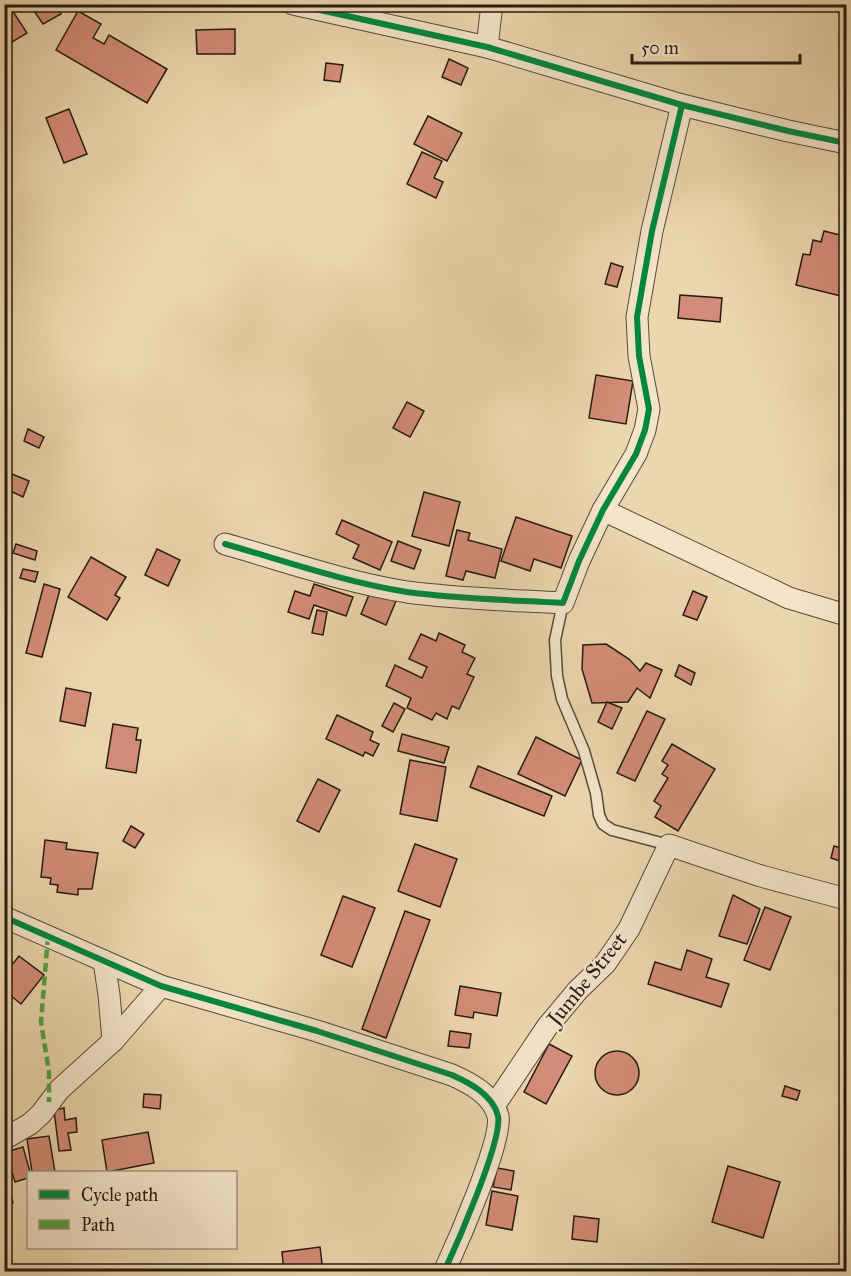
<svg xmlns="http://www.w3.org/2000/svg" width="851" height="1276" font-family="'IM FELL Great Primer',serif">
	<rect width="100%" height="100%" fill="#ecd6ad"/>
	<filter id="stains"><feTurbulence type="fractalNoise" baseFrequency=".00333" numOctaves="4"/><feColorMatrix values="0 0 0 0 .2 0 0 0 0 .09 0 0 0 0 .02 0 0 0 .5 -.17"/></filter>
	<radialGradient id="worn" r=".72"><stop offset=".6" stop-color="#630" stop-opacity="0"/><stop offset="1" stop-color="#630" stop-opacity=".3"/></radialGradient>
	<g fill="#d38c77" stroke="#261b14" stroke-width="1.5">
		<polygon points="46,4 57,4 61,14 43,24 32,8"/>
		<polygon points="187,4 234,4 234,5 187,8"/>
		<polygon points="401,4 427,4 428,9 401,10"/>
		<polygon points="10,7 27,33 12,42 4,30 4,11"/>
		<polygon points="78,11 101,24 93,38 104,44 109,35 167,69 147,103 56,50"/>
		<polygon points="235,29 235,54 197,54 196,30"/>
		<polygon points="449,59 468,68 461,85 442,77"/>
		<polygon points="326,63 343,65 340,82 324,80"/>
		<polygon points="69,109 87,154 64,163 46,118"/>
		<polygon points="428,116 462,133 447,161 414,144"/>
		<polygon points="842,151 846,152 846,169 840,168"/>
		<polygon points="422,152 442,161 434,178 443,182 436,198 407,184"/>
		<polygon points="824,231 844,236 841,251 846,252 845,297 796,285 803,254 810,255 813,240 821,242"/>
		<polygon points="611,263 623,267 617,287 605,284"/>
		<polygon points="680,295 722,298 720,322 678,318"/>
		<polygon points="596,375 633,381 626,424 589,418"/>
		<polygon points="407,402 424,411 410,437 393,428"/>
		<polygon points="28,429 44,437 39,448 24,441"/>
		<polygon points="7,472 29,481 23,497 4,488 4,479"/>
		<polygon points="424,492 460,502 449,546 412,536"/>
		<polygon points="516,517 572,536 561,568 534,559 530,571 501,561"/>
		<polygon points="342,520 392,542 380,570 353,558 359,545 336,534"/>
		<polygon points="457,530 470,533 468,540 502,549 495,578 466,571 463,580 446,576"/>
		<polygon points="398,541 421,550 414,569 391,561"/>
		<polygon points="16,544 37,551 35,560 13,553"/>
		<polygon points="157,549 180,560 168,586 145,575"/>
		<polygon points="91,557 126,577 115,595 120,598 107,620 68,597"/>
		<polygon points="23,569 38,572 35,582 20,578"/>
		<polygon points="44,584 60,589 42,657 26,653"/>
		<polygon points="314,584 353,597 346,616 314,605 309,619 288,612 295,591 310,596"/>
		<polygon points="371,590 396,601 386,625 361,614"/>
		<polygon points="693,591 707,597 697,620 683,615"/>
		<polygon points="317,610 327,612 323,635 312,633"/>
		<polygon points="439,633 465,645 462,652 475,658 467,674 474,677 459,709 452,706 447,719 436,713 432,720 407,708 411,698 386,686 395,665 422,678 427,667 409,659 421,634 436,641"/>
		<polygon points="606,644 629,659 640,671 646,663 662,670 650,698 637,688 628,702 592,703 582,669 583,645"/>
		<polygon points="679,665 695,673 691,685 675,676"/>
		<polygon points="66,688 91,693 85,726 60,721"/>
		<polygon points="607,702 622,708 612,729 598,722"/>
		<polygon points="394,703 405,709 393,732 382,726"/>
		<polygon points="647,711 665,719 635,781 617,773"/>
		<polygon points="337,715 373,732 370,740 379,744 373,756 365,752 363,756 326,739"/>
		<polygon points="113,724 138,728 136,740 141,740 136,773 106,768"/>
		<polygon points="402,734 449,747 444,763 398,751"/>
		<polygon points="536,737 582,760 565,796 518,774"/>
		<polygon points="672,744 715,769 678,831 655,817 661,806 654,801 668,778 662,774 668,765 662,761"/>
		<polygon points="410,760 446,767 437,821 400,814"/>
		<polygon points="478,766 552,796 544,816 470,787"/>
		<polygon points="318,779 340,790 319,832 297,821"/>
		<polygon points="131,826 144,834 135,848 123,841"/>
		<polygon points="45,840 67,843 66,849 98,853 92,889 78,889 78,895 57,892 58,885 50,884 51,878 41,877"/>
		<polygon points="415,844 457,859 440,907 398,891"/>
		<polygon points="834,846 846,849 843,862 831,858"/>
		<polygon points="733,895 760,909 747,944 719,936"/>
		<polygon points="343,896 375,908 352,967 321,955"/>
		<polygon points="765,907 791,917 770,970 744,960"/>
		<polygon points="405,911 430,920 386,1038 362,1029"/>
		<polygon points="687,950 712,959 706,977 729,984 721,1007 648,984 655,962 681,970"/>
		<polygon points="19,956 44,975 21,1004 4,990 4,975"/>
		<polygon points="460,986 501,993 497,1016 474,1012 473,1018 455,1015"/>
		<polygon points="450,1031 471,1034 469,1048 448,1046"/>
		<polygon points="549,1044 572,1056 546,1104 524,1092"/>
		<circle cx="617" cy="1073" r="22"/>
		<polygon points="785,1086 800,1091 797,1100 782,1096"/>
		<polygon points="144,1094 161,1095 160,1109 143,1107"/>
		<polygon points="64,1108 65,1120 76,1118 77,1132 68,1133 71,1150 59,1151 54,1110"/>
		<polygon points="148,1132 154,1163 107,1172 102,1140"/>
		<polygon points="49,1136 55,1172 32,1172 27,1139"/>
		<polygon points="23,1147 30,1172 28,1172 28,1178 15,1182 6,1152"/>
		<polygon points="4,1166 13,1203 4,1205"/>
		<polygon points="728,1166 780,1182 763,1238 712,1222"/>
		<polygon points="497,1168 514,1171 511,1190 493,1187"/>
		<polygon points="492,1191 518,1196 512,1230 486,1225"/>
		<polygon points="574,1216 599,1219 597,1242 572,1239"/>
		<polygon points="320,1247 323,1272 284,1272 282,1252"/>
	</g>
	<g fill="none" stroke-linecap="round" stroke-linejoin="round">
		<defs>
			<polyline id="service" points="563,603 555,640 557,676 562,699 584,751 596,793 599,815 603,824 612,830 669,845"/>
			<g id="minor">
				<polyline points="293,4 487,47 682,105 788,131 846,143"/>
				<polyline points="487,47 492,4"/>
				<polyline points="603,510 789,598 846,615"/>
				<path d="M225 544C285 561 345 582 407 592 459 599 511 600 563 603L579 561 603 510 636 454 645 430 649 409 639 356 637 317 652 231 682 105"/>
				<path d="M4 917 161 986 317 1031 452 1075C470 1083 493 1095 498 1116 503 1140 456 1246 444 1272"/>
				<polyline points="104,961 109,995 113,1041"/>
				<polyline points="494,1106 547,1027 578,990 605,964 629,929 669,845 761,876 846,899"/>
				<polyline points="4,1139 30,1124 41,1114 59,1090 113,1041 161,986"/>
			</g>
		</defs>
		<use href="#service" stroke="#584a3a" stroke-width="13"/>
		<use href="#minor" stroke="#584a3a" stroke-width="23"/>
		<use href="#service" stroke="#f3e4ca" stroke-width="10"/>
		<use href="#minor" stroke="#f3e4ca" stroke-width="21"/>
		<polyline stroke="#50a13f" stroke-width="4.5" stroke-dasharray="9 4.5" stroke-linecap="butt" points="48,936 41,1022 49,1072 49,1102"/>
		<defs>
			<g id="cycleway">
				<polyline points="293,4 487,47 682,105 788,131 846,143"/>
				<path d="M225 544C285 561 345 582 407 592 459 599 511 600 563 603L579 561 603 510 636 454 645 430 649 409 639 356 637 317 652 231 682 105"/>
				<path d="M4 917 161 986 317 1031 452 1075C470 1083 493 1095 498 1116 503 1140 456 1246 444 1272"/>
			</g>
		</defs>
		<use href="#cycleway" stroke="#f3e4ca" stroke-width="10"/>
		<use href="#cycleway" stroke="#00873e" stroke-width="6"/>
	</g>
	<g text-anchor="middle" stroke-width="5" stroke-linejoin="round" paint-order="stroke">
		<g font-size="21" fill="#261b14" stroke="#f3e4ca">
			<text transform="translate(587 979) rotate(-51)" y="7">Jumbe Street</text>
		</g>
	</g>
	<rect width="851" height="1276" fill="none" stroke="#ecd6ad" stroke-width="24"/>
	<rect x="6" y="6" width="839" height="1264" fill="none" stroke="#261b14" stroke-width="3"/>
	<rect x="12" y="12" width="827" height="1252" fill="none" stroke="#261b14" stroke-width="1.5"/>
	<rect x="27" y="1171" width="210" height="78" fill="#f3e4ca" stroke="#a19481" stroke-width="1.5"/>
	<rect x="39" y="1190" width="30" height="9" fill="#00873e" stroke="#a19481" stroke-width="1.5"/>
	<text x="81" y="1201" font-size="18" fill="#261b14">Cycle path</text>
	<rect x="39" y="1220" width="30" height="9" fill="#50a13f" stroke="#a19481" stroke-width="1.5"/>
	<text x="81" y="1231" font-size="18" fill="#261b14">Path</text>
	<path d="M632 54v9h168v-9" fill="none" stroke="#261b14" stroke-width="3"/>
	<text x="641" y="54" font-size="18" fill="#261b14" stroke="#f3e4ca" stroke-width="4.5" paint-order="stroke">50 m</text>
	<rect width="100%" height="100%" filter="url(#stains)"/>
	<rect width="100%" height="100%" fill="url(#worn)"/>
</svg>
